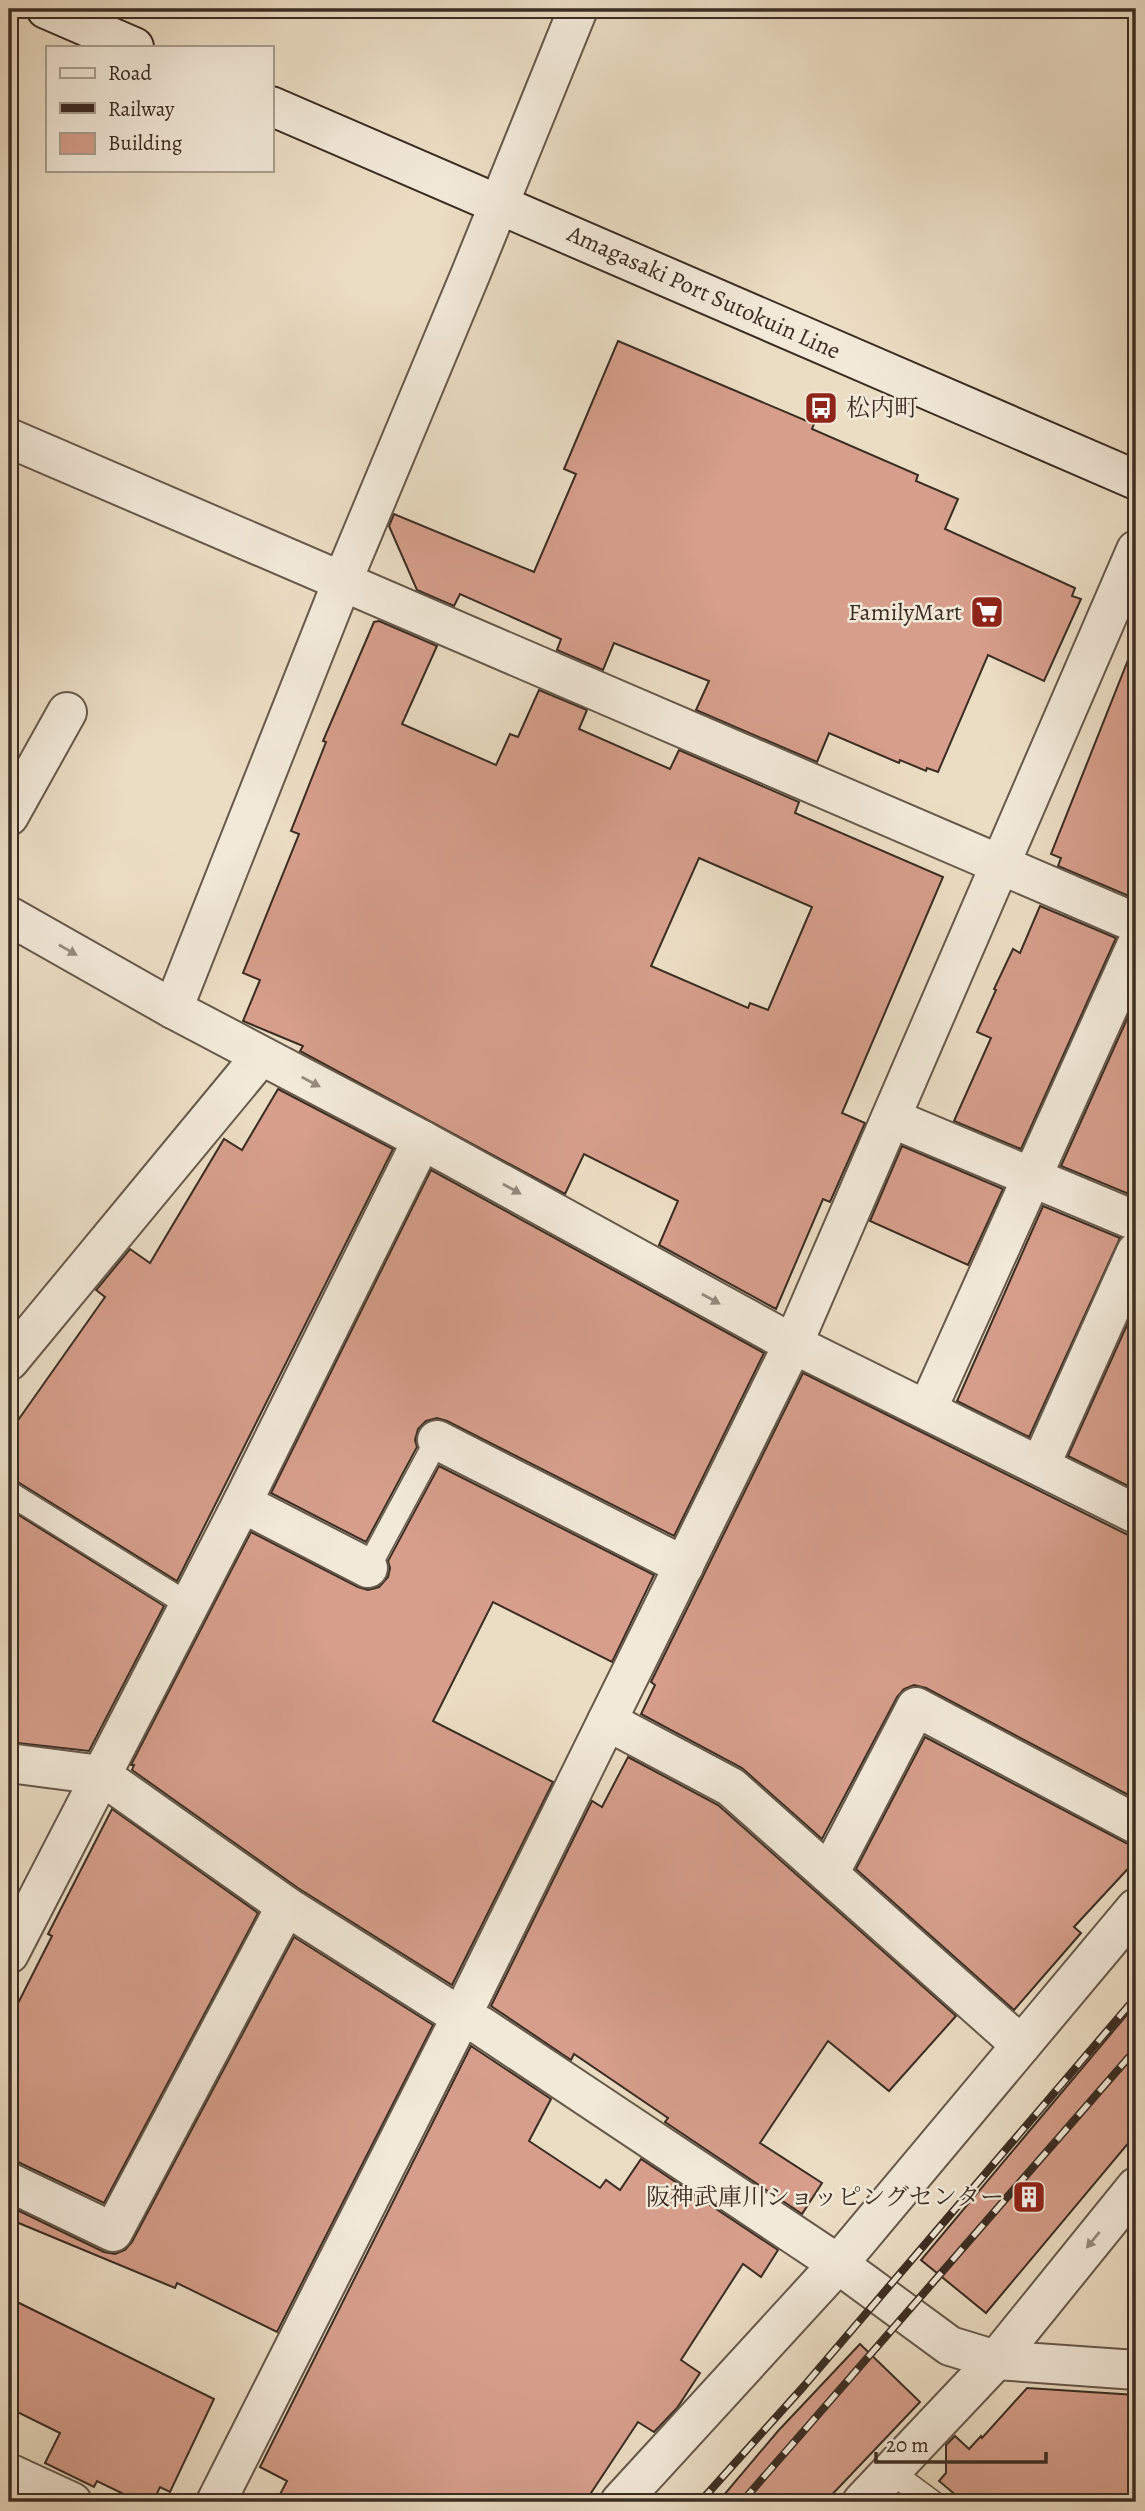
<svg xmlns="http://www.w3.org/2000/svg" width="1145" height="2511" font-family="Alegreya,'Noto Serif JP',serif">
	<rect width="100%" height="100%" fill="#ebddc4"/>
	<filter id="stains"><feTurbulence type="fractalNoise" baseFrequency=".00286" numOctaves="4"/><feColorMatrix values="0 0 0 0 .2 0 0 0 0 .09 0 0 0 0 .02 0 0 0 .5 -.17"/></filter>
	<radialGradient id="worn" r=".72"><stop offset=".6" stop-color="#630" stop-opacity="0"/><stop offset="1" stop-color="#630" stop-opacity=".3"/></radialGradient>
	<g fill="#d69e8b" stroke="#3b2d23" stroke-width="2" fill-rule="evenodd">
		<polygon points="618,341 814,424 812,429 918,475 916,481 958,499 945,529 1075,588 1072,596 1081,599 1044,681 988,655 938,772 927,768 926,771 900,760 899,763 829,733 817,762 696,710 709,681 614,643 603,670 557,650 561,639 460,594 454,606 417,590 389,526 394,514 534,572 576,474 564,469"/>
		<path d="M379 621 437 646 402 724 496 765 510 734 518 737 539 690 587 710 579 729 670 769 679 750 799 802 795 813 943 877 842 1113 865 1123 830 1202 823 1199 776 1309 659 1245 678 1201 584 1154 565 1194 300 1051 303 1046 243 1021 260 980 243 973 299 834 291 831 326 742 323 741 374 622ZM699 858 812 907 768 1010 750 1003 748 1008 651 966Z"/>
		<polygon points="1134,645 1136,645 1136,899 1058,866 1061,858 1051,854"/>
		<polygon points="1040,906 1116,938 1021,1149 954,1121 991,1038 977,1032 996,990 994,989 1013,949 1020,953"/>
		<polygon points="1136,999 1136,1197 1061,1166"/>
		<polygon points="278,1089 393,1149 177,1581 16,1481 9,1479 9,1433 105,1297 96,1290 97,1289 130,1249 150,1263 224,1139 242,1150"/>
		<polygon points="902,1146 1003,1189 968,1265 870,1221"/>
		<polygon points="431,1170 764,1353 674,1536 447,1421 437,1418 426,1421 418,1429 415,1440 417,1447 366,1542 271,1493"/>
		<polygon points="1043,1206 1120,1238 1029,1437 957,1401"/>
		<polygon points="1136,1305 1136,1490 1068,1456"/>
		<polygon points="803,1373 1126,1534 1136,1536 1136,1799 926,1688 914,1685 904,1689 897,1697 822,1839 742,1768 641,1714 655,1685 651,1682"/>
		<polygon points="439,1466 654,1575 612,1662 493,1602 433,1721 553,1782 452,1985 298,1888 132,1770 134,1765 131,1765 251,1532 358,1587 368,1590 379,1587 388,1577 390,1568 388,1561"/>
		<polygon points="9,1509 164,1606 89,1751 9,1742"/>
		<polygon points="925,1737 1126,1843 1136,1846 1136,1860 1074,1927 1081,1933 1014,2010 856,1869"/>
		<polygon points="628,1757 718,1805 956,2016 889,2091 828,2041 760,2143 822,2183 802,2214 665,2122 668,2118 574,2054 571,2060 491,2006 592,1801 602,1807"/>
		<polygon points="112,1809 258,1913 104,2203 18,2162 9,2160 9,2021 52,1936 48,1934"/>
		<polygon points="294,1937 433,2025 277,2332 177,2283 175,2288 9,2219 9,2206 104,2252 115,2254 125,2250 132,2242"/>
		<polygon points="1136,2004 1136,2134 986,2313 921,2260"/>
		<polygon points="471,2046 551,2099 529,2141 600,2188 606,2180 620,2190 641,2159 778,2250 761,2277 743,2264 681,2360 700,2373 677,2408 654,2432 638,2422 585,2502 276,2502 287,2481 260,2467"/>
		<polygon points="9,2298 214,2399 170,2492 160,2487 153,2502 140,2502 97,2481 94,2487 45,2463 60,2433 9,2408"/>
		<polygon points="860,2344 920,2402 825,2502 718,2502 778,2431"/>
		<polygon points="1027,2388 1136,2395 1136,2502 964,2502 939,2481 946,2473 946,2445 955,2436 969,2449 981,2436 982,2438"/>
	</g>
	<g fill="none" stroke-linecap="round" stroke-linejoin="round">
		<defs>
			<g id="service">
				<polyline points="9,1493 189,1605"/>
				<polyline points="368,1568 437,1440"/>
				<polyline points="890,2471 932,2502"/>
			</g>
			<g id="minor">
				<polyline points="9,438 1136,923"/>
				<polyline points="9,816 67,712"/>
				<polyline points="9,916 173,1009 422,1140 793,1344 1136,1514"/>
				<polyline points="173,1009 342,582 471,273 578,9"/>
				<polyline points="891,1118 1136,1221"/>
				<polyline points="9,1361 261,1056"/>
				<polyline points="927,1410 1136,946"/>
				<polyline points="437,1440 684,1566"/>
				<polyline points="1040,1466 1136,1252"/>
				<polyline points="242,1503 368,1568"/>
				<polyline points="607,1721 731,1787 1021,2045"/>
				<polyline points="9,1763 101,1775 286,1906 461,2017 481,2026 838,2264 950,2346 996,2360 1136,2370"/>
				<polyline points="829,1874 916,1707 1136,1824"/>
				<polyline points="9,1954 242,1503 422,1140"/>
				<polyline points="9,2182 113,2232 286,1906"/>
				<polyline points="9,2473 72,2502"/>
				<polyline points="216,2502 461,2017 793,1344 1136,550"/>
				<polyline points="620,2502 838,2264 1136,1908"/>
				<polyline points="862,2502 996,2360 1136,2187"/>
			</g>
			<g id="secondary">
				<polyline points="46,9 134,47"/>
				<polyline points="271,106 1136,480"/>
			</g>
		</defs>
		<use href="#service" stroke="#67594b" stroke-width="26"/>
		<use href="#minor" stroke="#67594b" stroke-width="42"/>
		<use href="#secondary" stroke="#3b2d23" stroke-width="42"/>
		<use href="#service" stroke="#f2e9d9" stroke-width="23"/>
		<use href="#minor" stroke="#f2e9d9" stroke-width="38"/>
		<use href="#secondary" stroke="#f2e9d9" stroke-width="38"/>
		<defs>
			<g id="rail">
				<polyline points="700,2502 804,2386 1136,1997"/>
				<polyline points="742,2502 1136,2049"/>
			</g>
		</defs>
		<use href="#rail" stroke="#3b2d23" stroke-width="8"/>
		<use href="#rail" stroke="#f2e9d9" stroke-width="5" stroke-dasharray="16" stroke-linecap="butt"/>
	</g>
	<defs><path id="oneway-solid" d="M-6-.8H1V-3.2L6.5 0L1 3.2V.8H-6Z" transform="scale(1.75)"/></defs>
	<g fill="#968b7e">
		<use href="#oneway-solid" transform="translate(68 950) rotate(30)"/>
		<use href="#oneway-solid" transform="translate(311 1082) rotate(28)"/>
		<use href="#oneway-solid" transform="translate(512 1189) rotate(29)"/>
		<use href="#oneway-solid" transform="translate(711 1299) rotate(29)"/>
		<use href="#oneway-solid" transform="translate(1093 2240) rotate(129)"/>
	</g>
	<defs>
		<symbol id="bus-square" viewBox="-11 -11 22 22"><rect x="-9" y="-9" width="18" height="18" rx="4" fill="#8f2418" stroke="#f2e9d9"/><path d="M-5-6H5V4H4V6H2V4H-2V6H-4V4H-5ZM-3.5-4V0h7V-4ZM-3.5 1.2v1.5H-2V1.2ZM2 1.2v1.5H3.5V1.2Z" fill="#fff"/></symbol>
		<symbol id="supermarket-square" viewBox="-11 -11 22 22"><rect x="-9" y="-9" width="18" height="18" rx="4" fill="#8f2418" stroke="#f2e9d9"/><path d="M-6-5.5h2.5l.6 2H6L4.5 2H-2.5L-4.4-4H-6ZM-1.5 3.2a1.3 1.3 0 1 0 .1 0ZM3 3.2a1.3 1.3 0 1 0 .1 0Z" fill="#fff"/></symbol>
		<symbol id="building-square" viewBox="-11 -11 22 22"><rect x="-9" y="-9" width="18" height="18" rx="4" fill="#8f2418" stroke="#f2e9d9"/><path d="M-4-6H4V6H1V3H-1V6H-4ZM-2.5-4.3h1.7v1.8h-1.7ZM.8-4.3h1.7v1.8H.8ZM-2.5-1h1.7V.8h-1.7ZM.8-1h1.7V.8H.8Z" fill="#fff"/></symbol>
	</defs>
	<g fill-rule="evenodd">
		<use href="#bus-square" x="802" y="389" width="38" height="38"/>
		<use href="#supermarket-square" x="968" y="593" width="38" height="38"/>
		<use href="#building-square" x="1010" y="2178" width="38" height="38"/>
	</g>
	<g text-anchor="middle" stroke-width="5" stroke-linejoin="round" paint-order="stroke">
		<g font-size="24" fill="#3b2d23" stroke="#f2e9d9">
			<text transform="translate(704 292) rotate(24)" y="8">Amagasaki Port Sutokuin Line</text>
		</g>
		<g font-size="24" fill="#3b2d23" stroke="#f2e9d9" text-anchor="end">
			<text x="846" y="416" text-anchor="start">松内町</text>
			<text x="962" y="620">FamilyMart</text>
			<text x="1004" y="2205">阪神武庫川ショッピングセンター</text>
		</g>
	</g>
	<rect width="1145" height="2511" fill="none" stroke="#ebddc4" stroke-width="35"/>
	<rect x="10" y="10" width="1124" height="2490" fill="none" stroke="#3b2d23" stroke-width="3.5"/>
	<rect x="18" y="18" width="1110" height="2476" fill="none" stroke="#3b2d23" stroke-width="2"/>
	<rect x="46" y="46" width="228" height="126" fill="#f2e9d9" stroke="#a99e90" stroke-width="2"/>
	<rect x="60" y="68" width="35" height="10" fill="#f2e9d9" stroke="#a99e90" stroke-width="2"/>
	<text x="108" y="80" font-size="21" fill="#3b2d23">Road</text>
	<rect x="60" y="103" width="35" height="10" fill="#3b2d23" stroke="#a99e90" stroke-width="2"/>
	<text x="108" y="116" font-size="21" fill="#3b2d23">Railway</text>
	<rect x="60" y="133" width="35" height="21" fill="#d69e8b" stroke="#a99e90" stroke-width="2"/>
	<text x="108" y="150" font-size="21" fill="#3b2d23">Building</text>
	<path d="M876 2452v10h170v-10" fill="none" stroke="#3b2d23" stroke-width="3.5"/>
	<text x="886" y="2452" font-size="21" fill="#3b2d23" stroke="#f2e9d9" stroke-width="5" paint-order="stroke">20 m</text>
	<rect width="100%" height="100%" filter="url(#stains)"/>
	<rect width="100%" height="100%" fill="url(#worn)"/>
</svg>
